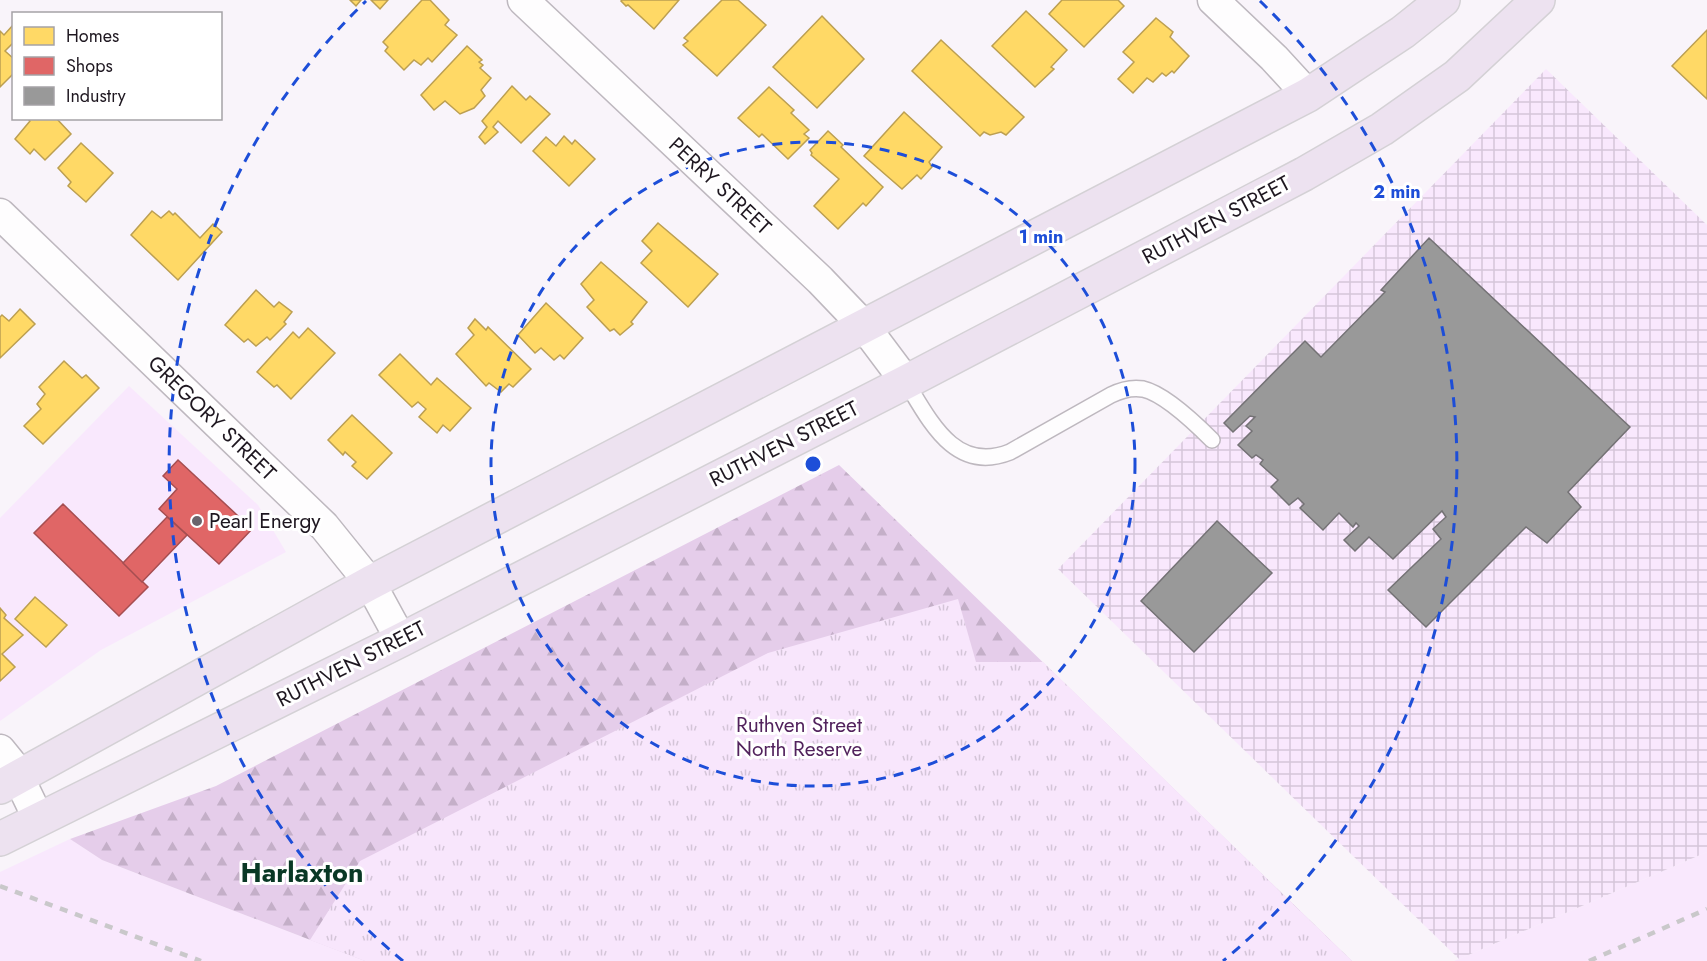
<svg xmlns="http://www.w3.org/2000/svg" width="1707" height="961" font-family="Jost,sans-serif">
	<defs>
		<pattern id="industrial-grid" width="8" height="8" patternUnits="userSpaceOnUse" patternTransform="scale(1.5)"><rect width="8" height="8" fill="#f9e8fd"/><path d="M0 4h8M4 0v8" fill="none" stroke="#d5c6d9"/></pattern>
		<pattern id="forest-firs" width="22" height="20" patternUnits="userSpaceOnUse" patternTransform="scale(1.5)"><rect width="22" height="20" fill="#e5cdea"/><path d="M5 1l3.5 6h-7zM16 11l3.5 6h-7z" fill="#c4afc8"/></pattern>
		<pattern id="park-tufts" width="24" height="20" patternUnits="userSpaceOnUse" patternTransform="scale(1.5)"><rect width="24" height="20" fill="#f8e6fc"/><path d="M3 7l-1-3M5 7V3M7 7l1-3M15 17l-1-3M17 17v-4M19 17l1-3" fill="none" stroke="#d4c5d8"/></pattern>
	</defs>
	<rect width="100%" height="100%" fill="#f9f4fa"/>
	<g fill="#f9e8fd">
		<polygon points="129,386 258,505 286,552 101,650 0,721 0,518"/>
		<polygon points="70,839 102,860 365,961 0,961 0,872"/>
		<polygon points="1707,852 1707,961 1454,961 1459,959"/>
	</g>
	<polygon fill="url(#industrial-grid)" points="1546,69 1707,225 1707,852 1459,959 1058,569"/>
	<polygon fill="url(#forest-firs)" points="839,465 1352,961 365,961 102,860 70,839 216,786"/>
	<polygon fill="url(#park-tufts)" points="958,599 976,662 1043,662 1352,961 365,961 310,940 360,861 768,653"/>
	<g fill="#ffd966" stroke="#bc9f51" stroke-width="1.5">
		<polygon points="350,0 361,0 356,6"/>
		<polygon points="371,0 388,0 380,9"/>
		<polygon points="422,0 430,0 449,20 445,25 457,35 432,62 428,58 421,65 414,60 404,70 385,51 388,47 383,42"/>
		<polygon points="622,0 679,0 654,29 628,5 626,6 621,1"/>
		<polygon points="722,0 738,0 766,25 717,76 683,45 688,41 684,38"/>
		<polygon points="1062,0 1118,0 1124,6 1084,47 1049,14"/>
		<polygon points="1026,11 1067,50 1051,67 1054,69 1035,87 992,46"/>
		<polygon points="822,16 864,59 817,108 773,67"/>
		<polygon points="1156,18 1173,32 1170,37 1189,56 1174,73 1172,71 1166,76 1162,73 1153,82 1147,78 1133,93 1118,79 1134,62 1123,52"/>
		<polygon points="13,25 14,42 5,51 14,59 14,73 0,87 0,31 4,35"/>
		<polygon points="1707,30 1707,99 1672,66"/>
		<polygon points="941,40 1024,117 1006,135 1001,132 990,135 984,132 980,136 912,71"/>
		<polygon points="467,46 482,60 479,62 483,65 480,68 491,78 481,90 485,96 474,108 460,114 445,101 434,110 421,95"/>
		<polygon points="512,86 526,100 530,96 550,114 521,143 498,121 493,127 498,132 485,144 479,137 487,127 482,121"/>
		<polygon points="769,87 794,110 791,113 809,130 804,134 809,138 788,159 762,134 759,137 738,118"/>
		<polygon points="904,112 942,147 929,162 932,167 921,179 917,175 902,189 864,156"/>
		<polygon points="27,118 56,118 71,134 45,160 34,149 30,154 15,139 30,121"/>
		<polygon points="828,131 843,145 841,147 883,187 866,206 863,203 838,229 814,206 839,179 811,155 812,153 810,150"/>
		<polygon points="564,136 572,144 575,140 595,159 569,186 533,151 546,137 556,146"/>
		<polygon points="81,143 113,173 86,202 68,186 71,182 58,168"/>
		<polygon points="152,211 161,218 169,211 173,215 175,213 200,238 213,224 222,232 178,280 131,235"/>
		<polygon points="658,223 718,274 688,307 641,263 652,251 642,241"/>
		<polygon points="601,262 647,302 631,322 633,324 620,335 614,329 610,331 587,307 594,300 581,284"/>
		<polygon points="256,290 274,307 279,302 292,312 284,322 286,324 270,340 267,337 256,346 248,339 244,342 225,325"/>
		<polygon points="546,303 583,338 564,359 560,355 554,360 541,348 535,353 518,335"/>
		<polygon points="20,309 35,324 0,358 0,317 2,315 9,321"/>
		<polygon points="475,319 486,330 488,327 531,369 513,387 509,384 501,392 489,383 486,386 456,354 474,335 468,328"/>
		<polygon points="308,328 335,353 291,399 277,385 274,387 257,372 293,332 299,338"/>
		<polygon points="400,354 431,385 437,378 471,408 450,431 443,425 437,433 419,417 426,409 418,402 412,407 379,375"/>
		<polygon points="64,361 82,378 86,375 99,388 43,444 24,426 41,409 37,404 45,394 39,387"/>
		<polygon points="352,415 392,453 367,479 352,466 356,462 345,452 343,455 328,440"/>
		<polygon points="35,597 67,625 46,647 15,619"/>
		<polygon points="0,608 6,615 4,618 23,635 2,654 15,667 0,681"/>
	</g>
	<g fill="#e06666" stroke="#a64e51" stroke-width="1.5">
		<polygon points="178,460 252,529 219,564 159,509 177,489 163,476"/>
		<polygon points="63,504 148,587 119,616 34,533"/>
		<polygon points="167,517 187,535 142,582 123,563"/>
	</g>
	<g fill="#999" stroke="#747275" stroke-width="1.5">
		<polygon points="1429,238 1630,427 1568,492 1581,507 1547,543 1526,527 1426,627 1388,590 1441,539 1433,529 1446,517 1442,511 1393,559 1369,537 1355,551 1344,540 1359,526 1356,523 1353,527 1339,513 1323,530 1300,508 1304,504 1298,498 1289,505 1271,487 1278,480 1260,464 1263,460 1256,455 1252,458 1238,445 1252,431 1246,426 1255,417 1250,416 1233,432 1224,423 1305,341 1321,357 1385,292 1381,290"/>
		<polygon points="1217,521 1272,573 1194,652 1141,601"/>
	</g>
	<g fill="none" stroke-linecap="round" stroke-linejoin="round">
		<defs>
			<path id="lane" d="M906 382C930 421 955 474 1010 452L1111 395C1121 390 1131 387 1143 389 1165 394 1196 424 1212 440"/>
			<g id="street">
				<polyline points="523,0 820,280 864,326 906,382"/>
				<polyline points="1213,0 1274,58 1308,95"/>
				<polyline points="0,214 324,526 370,583 401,640"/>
				<polyline points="0,750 13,766 39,820"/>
			</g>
			<g id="highway">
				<polyline points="0,787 370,583 1308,95 1403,32 1443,0"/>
				<polyline points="0,839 401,640 906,382 1304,174 1382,129 1457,76 1538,0"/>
			</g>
		</defs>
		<use href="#lane" stroke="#beb8bf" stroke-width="18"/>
		<use href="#street" stroke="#beb8bf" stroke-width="33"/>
		<use href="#highway" stroke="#d4d1d5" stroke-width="36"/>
		<use href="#lane" stroke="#fefdfe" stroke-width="15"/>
		<use href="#street" stroke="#fefdfe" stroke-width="30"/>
		<use href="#highway" stroke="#ede2f0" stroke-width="33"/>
		<g stroke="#c9c8ca" stroke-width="4.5" stroke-dasharray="8 8" stroke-linecap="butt">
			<polyline points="0,886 201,961"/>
			<polyline points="1589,961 1707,909"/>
		</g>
	</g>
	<g fill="none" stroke="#1d4ed8" stroke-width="3" stroke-dasharray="10 8">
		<circle cx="813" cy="464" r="322"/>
		<path d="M403 961A644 644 0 0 1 366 1M1260 1A644 644 0 0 1 1223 961"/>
	</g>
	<circle fill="#6b646c" stroke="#fff" stroke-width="2" cx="197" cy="521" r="6"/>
	<g text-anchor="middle" stroke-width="6" stroke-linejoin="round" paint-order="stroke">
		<g font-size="21" fill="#1e1720" stroke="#fff">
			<text transform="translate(720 186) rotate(43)" y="7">PERRY STREET</text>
			<text transform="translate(1216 220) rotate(-28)" y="7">RUTHVEN STREET</text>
			<text transform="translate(212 418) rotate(44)" y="7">GREGORY STREET</text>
			<text transform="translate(784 444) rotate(-27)" y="7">RUTHVEN STREET</text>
			<text transform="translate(351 664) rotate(-27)" y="7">RUTHVEN STREET</text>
		</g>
		<g font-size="21" fill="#1e1720" stroke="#fff" text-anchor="start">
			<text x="209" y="528">Pearl Energy</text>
		</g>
		<g font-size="21" fill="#52235d" stroke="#fff">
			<text x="799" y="732">Ruthven Street<tspan x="799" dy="24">North Reserve</tspan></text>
		</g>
		<g font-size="27" font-weight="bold" fill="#093825" stroke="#fff">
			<text x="302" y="882">Harlaxton</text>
		</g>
	</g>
	<circle cx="813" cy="464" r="9" fill="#1d4ed8" stroke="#fff" stroke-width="3"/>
	<g font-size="18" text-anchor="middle" font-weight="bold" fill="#1d4ed8" stroke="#fff" stroke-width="6" stroke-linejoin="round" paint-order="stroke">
		<text x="1397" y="198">2 min</text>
		<text x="1041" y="243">1 min</text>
	</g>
	<rect x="12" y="12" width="210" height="108" fill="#ffffff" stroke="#a5a2a6" stroke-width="1.5"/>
	<rect x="24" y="27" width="30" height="18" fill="#ffd966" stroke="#a5a2a6" stroke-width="1.5"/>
	<text x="66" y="42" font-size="18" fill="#1e1720">Homes</text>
	<rect x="24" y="57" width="30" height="18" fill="#e06666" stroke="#a5a2a6" stroke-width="1.5"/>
	<text x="66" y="72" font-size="18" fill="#1e1720">Shops</text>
	<rect x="24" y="87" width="30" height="18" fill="#999999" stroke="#a5a2a6" stroke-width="1.5"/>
	<text x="66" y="102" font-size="18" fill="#1e1720">Industry</text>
</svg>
